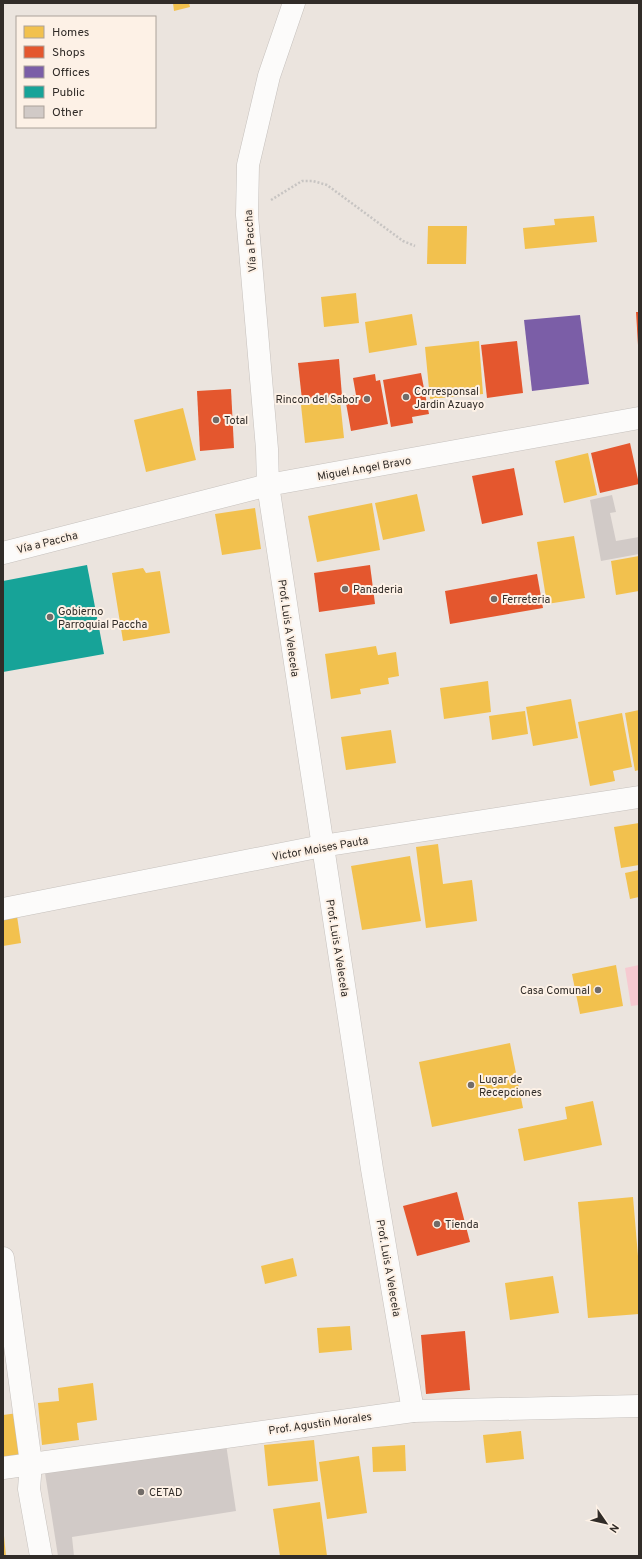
<svg xmlns="http://www.w3.org/2000/svg" width="642" height="1559" font-family="Overpass,sans-serif">
	<rect width="100%" height="100%" fill="#ebe4de"/>
	<polygon fill="#f6cad1" points="639,965 639,1005 631,1006 625,968"/>
	<g fill="#f2c14e">
		<polygon points="173,3 189,3 190,7 174,11"/>
		<polygon points="594,216 597,242 525,249 523,228 555,225 554,219"/>
		<polygon points="428,226 467,226 466,264 427,264"/>
		<polygon points="356,293 359,323 324,327 321,297"/>
		<polygon points="412,314 417,345 369,353 365,322"/>
		<polygon points="479,341 483,394 430,399 425,347"/>
		<polygon points="340,400 344,438 305,443 301,405"/>
		<polygon points="183,408 196,460 146,472 134,420"/>
		<polygon points="588,453 597,495 564,503 555,461"/>
		<polygon points="417,494 425,531 383,540 375,503"/>
		<polygon points="372,503 380,550 317,562 308,516"/>
		<polygon points="255,508 261,549 222,555 215,514"/>
		<polygon points="574,536 585,598 547,604 537,542"/>
		<polygon points="639,556 639,591 616,595 611,561"/>
		<polygon points="143,568 146,573 160,571 170,633 123,641 112,573"/>
		<polygon points="376,646 378,655 396,652 399,676 388,678 389,684 360,689 361,694 331,699 325,654"/>
		<polygon points="488,681 491,712 444,719 440,688"/>
		<polygon points="571,699 578,738 533,746 526,707"/>
		<polygon points="639,710 639,770 635,771 625,713"/>
		<polygon points="525,711 528,734 492,740 489,716"/>
		<polygon points="622,713 632,767 613,771 615,781 590,786 578,722"/>
		<polygon points="391,730 396,763 346,770 341,737"/>
		<polygon points="639,823 639,865 621,868 614,827"/>
		<polygon points="438,844 443,884 472,880 477,921 426,928 416,847"/>
		<polygon points="410,856 421,921 362,930 351,866"/>
		<polygon points="639,870 639,897 630,899 625,873"/>
		<polygon points="17,916 21,943 3,946 3,919"/>
		<polygon points="616,965 623,1006 580,1014 572,974"/>
		<polygon points="510,1043 523,1108 432,1127 419,1062"/>
		<polygon points="593,1101 602,1145 524,1161 518,1129 567,1119 565,1107"/>
		<polygon points="633,1197 639,1268 639,1314 588,1318 578,1202"/>
		<polygon points="293,1258 297,1276 265,1284 261,1266"/>
		<polygon points="553,1276 559,1313 510,1320 505,1283"/>
		<polygon points="350,1326 352,1350 319,1353 317,1328"/>
		<polygon points="93,1383 97,1420 77,1423 79,1440 42,1445 38,1403 59,1401 58,1388"/>
		<polygon points="18,1413 22,1456 3,1458 3,1415"/>
		<polygon points="521,1431 524,1459 486,1463 483,1435"/>
		<polygon points="314,1440 318,1481 268,1486 264,1445"/>
		<polygon points="405,1445 406,1471 373,1472 372,1447"/>
		<polygon points="359,1456 367,1513 327,1519 319,1462"/>
		<polygon points="320,1502 327,1556 280,1556 273,1509"/>
		<polygon points="3,1536 4,1536 6,1556 3,1556"/>
	</g>
	<g fill="#e4572e">
		<polygon points="636,312 639,312 639,345 638,345"/>
		<polygon points="517,341 523,393 487,398 481,345"/>
		<polygon points="339,359 342,396 302,400 298,363"/>
		<polygon points="421,373 429,414 412,417 413,423 391,427 383,380"/>
		<polygon points="375,374 376,381 380,380 388,424 351,431 346,403 351,402 350,396 356,395 353,378"/>
		<polygon points="231,389 234,448 200,451 197,391"/>
		<polygon points="630,443 639,484 600,493 591,453"/>
		<polygon points="514,468 523,515 482,524 472,476"/>
		<polygon points="370,565 375,604 319,612 314,573"/>
		<polygon points="537,574 543,608 450,624 445,591"/>
		<polygon points="457,1192 470,1242 417,1256 403,1206"/>
		<polygon points="465,1331 470,1390 426,1394 421,1335"/>
	</g>
	<polygon fill="#7b5ea7" points="580,315 589,384 532,391 524,320"/>
	<polygon fill="#17a398" points="87,565 104,654 3,672 3,581"/>
	<g fill="#d1cac7">
		<polygon points="612,495 616,512 610,513 616,541 639,537 639,554 601,561 590,500"/>
		<polygon points="226,1444 236,1511 72,1537 74,1556 58,1556 45,1473"/>
	</g>
	<g fill="none" stroke-linecap="round" stroke-linejoin="round">
		<defs>
			<g id="street">
				<polyline points="268,485 372,1169 413,1411"/>
				<polyline points="3,909 322,846 639,797"/>
				<polyline points="3,1258 31,1463 29,1489 41,1556"/>
				<polyline points="3,1468 413,1411 639,1406"/>
			</g>
			<g id="secondary">
				<polyline points="268,485 267,449 247,215 248,165 269,76 294,3"/>
				<polyline points="3,553 268,485 639,418"/>
			</g>
		</defs>
		<use href="#street" stroke="#c6c1bd" stroke-width="23"/>
		<use href="#secondary" stroke="#c6c1bd" stroke-width="23"/>
		<polyline stroke="#c7c4c2" stroke-width="2.5" stroke-dasharray="2 2" stroke-linecap="butt" points="271,200 302,181 313,181 327,185 403,241 415,246"/>
		<use href="#street" stroke="#fcfbfa" stroke-width="22"/>
		<use href="#secondary" stroke="#fcfbfa" stroke-width="22"/>
	</g>
	<g fill="#726c68" stroke="#fdf1e6" stroke-width="1.5">
		<circle cx="406" cy="397" r="4"/>
		<circle cx="367" cy="399" r="4"/>
		<circle cx="216" cy="420" r="4"/>
		<circle cx="345" cy="589" r="4"/>
		<circle cx="494" cy="599" r="4"/>
		<circle cx="50" cy="617" r="4"/>
		<circle cx="598" cy="990" r="4"/>
		<circle cx="471" cy="1085" r="4"/>
		<circle cx="437" cy="1224" r="4"/>
		<circle cx="141" cy="1492" r="4"/>
	</g>
	<g text-anchor="middle" stroke-width="4" stroke-linejoin="round" paint-order="stroke">
		<g font-size="11" fill="#312c28" stroke="#fdf1e6">
			<text transform="translate(250 241) rotate(-94)" y="4">Vía a Paccha</text>
			<text transform="translate(364 468) rotate(-10)" y="4">Miguel Angel Bravo</text>
			<text transform="translate(47 542) rotate(-14)" y="4">Vía a Paccha</text>
			<text transform="translate(289 628) rotate(82)" y="4">Prof. Luis A Velecela</text>
			<text transform="translate(320 848) rotate(-10)" y="4">Victor Moises Pauta</text>
			<text transform="translate(338 948) rotate(81)" y="4">Prof. Luis A Velecela</text>
			<text transform="translate(389 1268) rotate(80)" y="4">Prof. Luis A Velecela</text>
			<text transform="translate(320 1423) rotate(-8)" y="4">Prof. Agustin Morales</text>
		</g>
		<g font-size="11" fill="#312c28" stroke="#fdf1e6" text-anchor="start">
			<text x="414" y="395">Corresponsal<tspan x="414" dy="13">Jardin Azuayo</tspan></text>
			<text x="359" y="403" text-anchor="end">Rincon del Sabor</text>
			<text x="224" y="424">Total</text>
			<text x="353" y="593">Panaderia</text>
			<text x="502" y="603">Ferreteria</text>
			<text x="58" y="615">Gobierno<tspan x="58" dy="13">Parroquial Paccha</tspan></text>
			<text x="590" y="994" text-anchor="end">Casa Comunal</text>
			<text x="479" y="1083">Lugar de<tspan x="479" dy="13">Recepciones</tspan></text>
			<text x="445" y="1228">Tienda</text>
			<text x="149" y="1496">CETAD</text>
		</g>
	</g>
	<rect width="642" height="1559" fill="none" stroke="#312c28" stroke-width="8"/>
	<rect x="16" y="16" width="140" height="112" fill="#fdf1e6" stroke="#aba29a"/>
	<rect x="24" y="26" width="20" height="12" fill="#f2c14e" stroke="#aba29a"/>
	<text x="52" y="36" font-size="12" fill="#312c28">Homes</text>
	<rect x="24" y="46" width="20" height="12" fill="#e4572e" stroke="#aba29a"/>
	<text x="52" y="56" font-size="12" fill="#312c28">Shops</text>
	<rect x="24" y="66" width="20" height="12" fill="#7b5ea7" stroke="#aba29a"/>
	<text x="52" y="76" font-size="12" fill="#312c28">Offices</text>
	<rect x="24" y="86" width="20" height="12" fill="#17a398" stroke="#aba29a"/>
	<text x="52" y="96" font-size="12" fill="#312c28">Public</text>
	<rect x="24" y="106" width="20" height="12" fill="#d1cac7" stroke="#aba29a"/>
	<text x="52" y="116" font-size="12" fill="#312c28">Other</text>
	<g transform="translate(606 1523) rotate(124)" stroke="#fdf1e6" stroke-width="3" paint-order="stroke">
	<path d="M0-3L7 15L0 10L-7 15Z" fill="#312c28"/>
	<text y="-6" font-size="11" font-weight="bold" text-anchor="middle" fill="#312c28">N</text>
	</g>
</svg>
